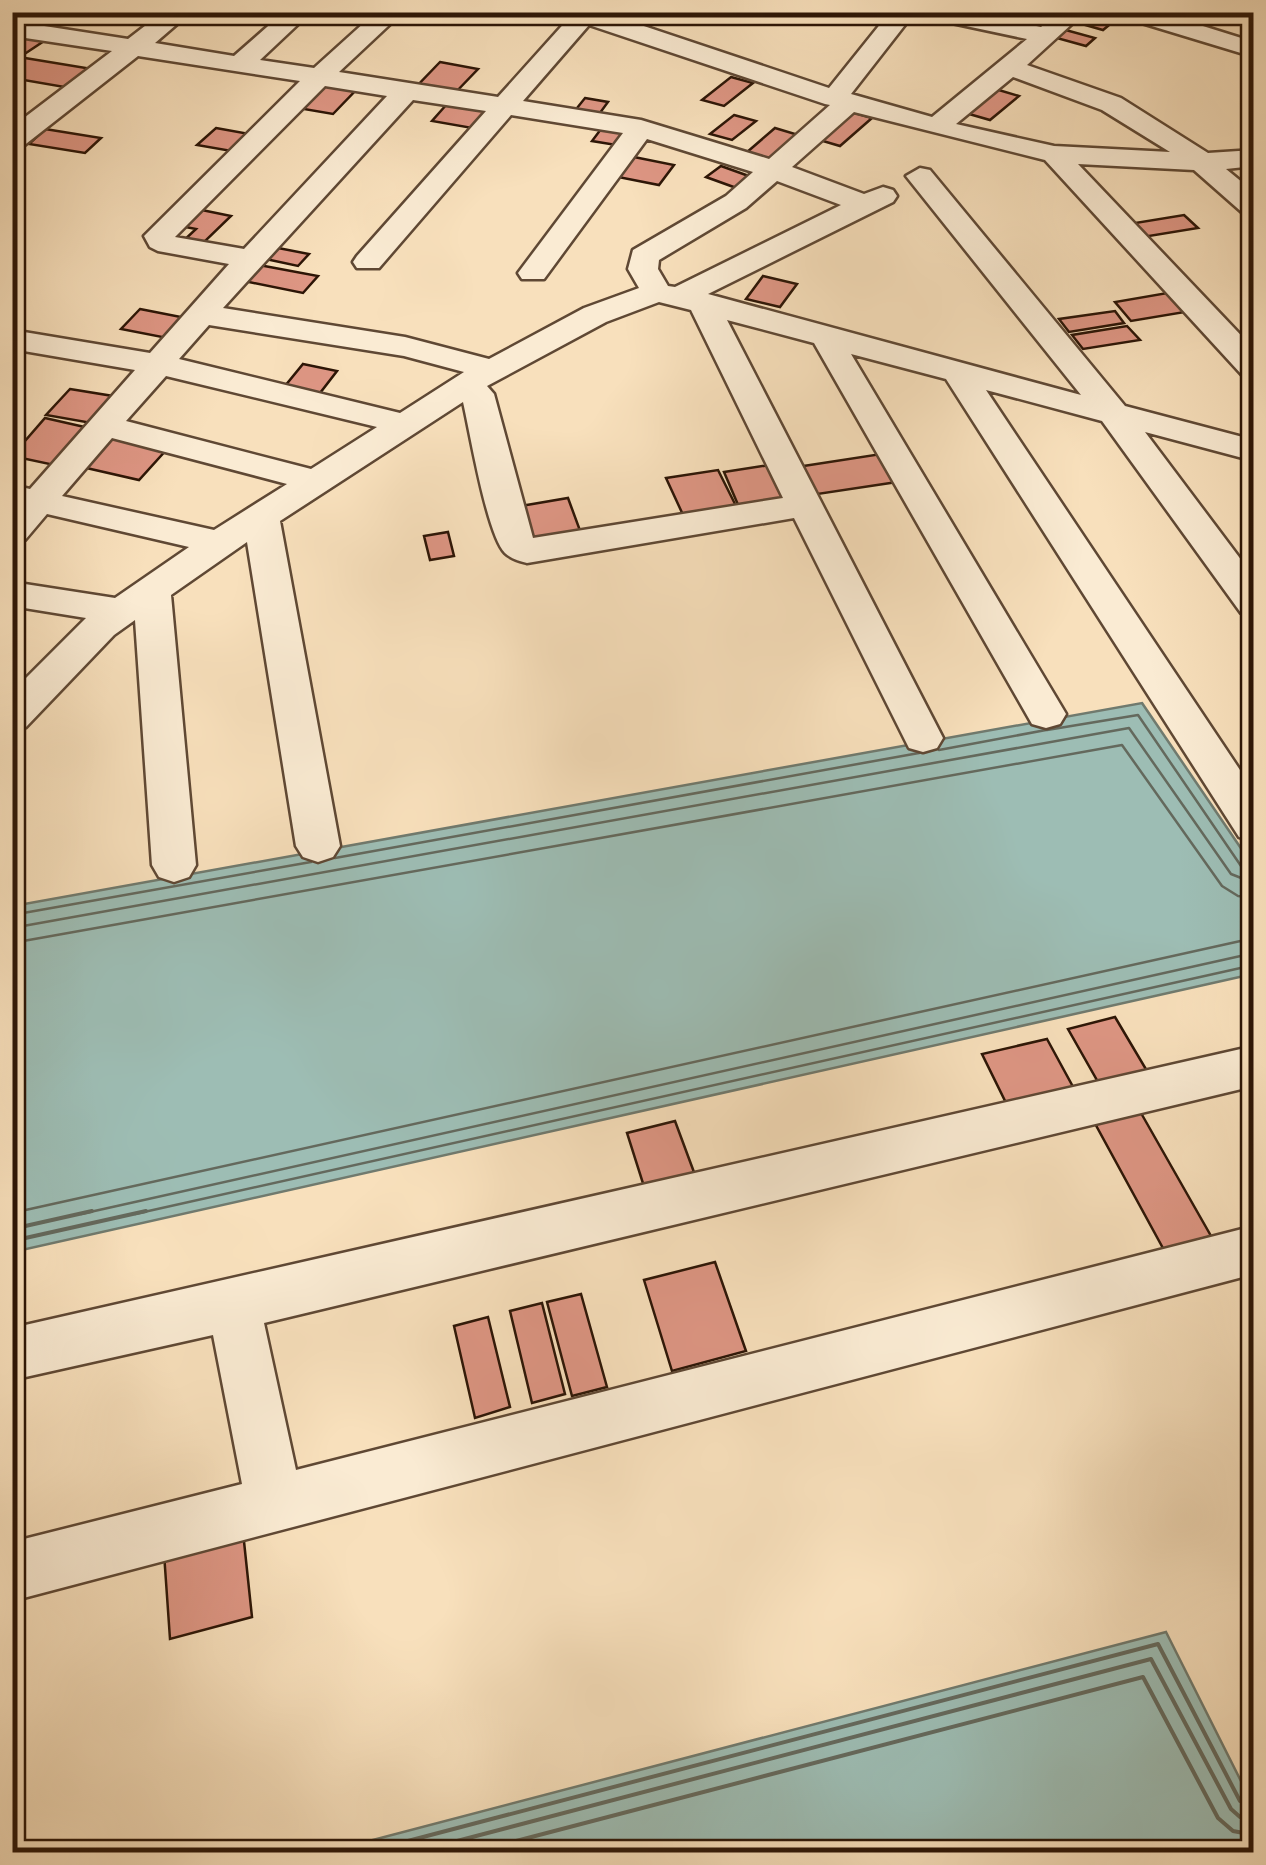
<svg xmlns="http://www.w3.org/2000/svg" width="1266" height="1865" font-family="'IM FELL Great Primer',serif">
	<rect width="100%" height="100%" fill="#f8e0bc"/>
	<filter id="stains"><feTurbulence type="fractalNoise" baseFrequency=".002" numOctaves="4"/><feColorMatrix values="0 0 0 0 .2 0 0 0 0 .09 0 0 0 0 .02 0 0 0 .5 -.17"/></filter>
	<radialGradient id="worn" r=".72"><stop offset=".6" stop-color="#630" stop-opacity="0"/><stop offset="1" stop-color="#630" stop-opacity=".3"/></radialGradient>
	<g fill="#9dbdb4" stroke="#707a6e" stroke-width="2.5">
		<polygon points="1142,703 1253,866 1253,974 13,1252 13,906"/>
		<polygon points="1166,1632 1253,1805 1253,1852 327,1852"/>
	</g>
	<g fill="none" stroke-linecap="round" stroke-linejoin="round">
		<g stroke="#64695d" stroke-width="2.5">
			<polyline points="1047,730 1138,715 1241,866 1254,871"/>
			<polyline points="939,750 1046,730"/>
			<polyline points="335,858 919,753"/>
			<polyline points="12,915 311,862"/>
			<polyline points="12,928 1129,728 1231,874 1254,883"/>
			<polyline points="12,943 1122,745 1222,886 1238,896 1254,898"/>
			<polyline points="12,1213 1254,938"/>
			<polyline points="81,1214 1254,953"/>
			<polyline points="135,1214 1254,965"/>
		</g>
		<g stroke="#64695d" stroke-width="4">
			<polyline points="12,1213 20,1211"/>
			<polyline points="12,1229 92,1211"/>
			<polyline points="12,1241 146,1211"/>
			<polyline points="366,1852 1158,1644 1240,1801 1254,1807"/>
			<polyline points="415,1852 1151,1659 1231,1809 1240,1817 1254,1820"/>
			<polyline points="474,1852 1143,1677 1218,1818 1233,1831 1254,1835"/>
		</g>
	</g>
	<g fill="#de9684" stroke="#2c1506" stroke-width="2.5">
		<polygon points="1081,12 1106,12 1120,16 1103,30 1071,21"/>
		<polygon points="1062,29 1095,38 1086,46 1053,37"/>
		<polygon points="28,35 47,39 23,55 12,53 12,46"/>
		<polygon points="25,58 92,69 70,88 12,78 12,68"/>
		<polygon points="440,62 478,69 454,94 416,87"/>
		<polygon points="731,77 753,83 724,106 702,100"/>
		<polygon points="323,83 357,89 333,114 298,108"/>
		<polygon points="992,88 1019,96 990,120 962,112"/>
		<polygon points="585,98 608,102 597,117 573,113"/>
		<polygon points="447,104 486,110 472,128 432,121"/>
		<polygon points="848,111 872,118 840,146 816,139"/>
		<polygon points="734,115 756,121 732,140 710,134"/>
		<polygon points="216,128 255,135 237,152 197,145"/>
		<polygon points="775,128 805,137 776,162 746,153"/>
		<polygon points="45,129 101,138 85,153 29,144"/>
		<polygon points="601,129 630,133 622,146 592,141"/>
		<polygon points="629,156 674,165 659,185 613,176"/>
		<polygon points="721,166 757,179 742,190 706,177"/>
		<polygon points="192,208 231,216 199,247 181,243 196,229 175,225"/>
		<polygon points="1184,215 1198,228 1143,237 1129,224"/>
		<polygon points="273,247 309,254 298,266 261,258"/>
		<polygon points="259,265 318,276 303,293 244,281"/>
		<polygon points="763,276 797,284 780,307 746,299"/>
		<polygon points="1173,292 1191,311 1131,321 1115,302"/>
		<polygon points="140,309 186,318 167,338 121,329"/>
		<polygon points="1115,311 1124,323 1069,332 1059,319"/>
		<polygon points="1127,326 1140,340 1083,349 1072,335"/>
		<polygon points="303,364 337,371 320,393 285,386"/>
		<polygon points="70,389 119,397 97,424 46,415"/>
		<polygon points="45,418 89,428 54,465 12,456"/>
		<polygon points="112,435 168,448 139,480 82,467"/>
		<polygon points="881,454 897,482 811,495 797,467"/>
		<polygon points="776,464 793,499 739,507 724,472"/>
		<polygon points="718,470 737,508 684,517 666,478"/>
		<polygon points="568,498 582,536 527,545 515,507"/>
		<polygon points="448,532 454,556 430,560 424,536"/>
		<polygon points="1115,1017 1150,1076 1102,1089 1068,1029"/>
		<polygon points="1047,1039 1078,1096 1011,1113 982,1054"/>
		<polygon points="1137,1106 1211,1236 1164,1250 1092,1118"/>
		<polygon points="675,1121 698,1183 647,1196 627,1133"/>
		<polygon points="715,1262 746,1351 672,1371 644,1280"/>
		<polygon points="581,1294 607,1387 572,1396 547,1302"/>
		<polygon points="542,1303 565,1394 532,1403 510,1311"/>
		<polygon points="488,1317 510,1407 475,1418 454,1326"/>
		<polygon points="243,1532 252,1617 170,1639 164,1553"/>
	</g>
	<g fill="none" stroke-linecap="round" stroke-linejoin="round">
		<defs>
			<g id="minor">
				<path d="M163 12H191L155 43 234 56 284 12H311L260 60 314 68 376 12H403L339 72 498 97 569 18 564 12H602L829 88 890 12H915L851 94 932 117 1027 39 933 19 921 12H971L1041 27 1058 12H1085L1027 65 1121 98 1208 153 1254 150V166L1226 169 1254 192V217L1244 214 1194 170 1078 164 1254 349V379L1243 376 1045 160 854 112 792 167 864 194 883 187 893 190 897 196 893 202 708 294 1081 395 906 176 920 168 930 170 1125 406 1254 440V461L1145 432 1254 577V616L1241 613 1102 421 986 390 1254 791V842L1239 837 946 379 851 354 1066 714 1060 724 1046 728 1032 724 814 343 727 320 943 738 937 748 923 752 909 748 794 518 527 563C520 561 511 559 505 553 487 535 470 432 463 402L280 521 340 846 333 857 318 862 303 857 296 846 247 542 171 595 196 865 189 877 174 882 159 877 152 865 135 620 114 635 26 727 12 731V692L86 618 12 606V582L115 598 189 547 47 514 25 540 12 543V485L30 489 135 370 12 349V330L150 353 229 264 158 251 150 247 144 236 300 81 138 56 22 147 12 149V127L112 51 12 36V21L128 39ZM589 25 825 104 830 105 769 159 641 120 523 101ZM1013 77 1102 110 1170 152 1054 146 956 124ZM325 86 387 96 244 249 175 237ZM413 100 486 111 357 256 353 262 357 268H379L511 115 623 133 518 273 522 279H544L647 139 753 172 726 196 633 250 628 269 639 288 584 308 489 359 405 337 223 308ZM777 181 841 205 675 287 668 286 658 269 659 260 746 208ZM659 302 691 310 783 498 533 538 494 394 487 386 606 322ZM209 325 404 356 464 372 400 413 179 359ZM166 376 377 427 311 469 126 421ZM112 438 287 484 214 530 62 496Z"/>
				<polygon points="1119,12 1158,12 1254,42 1254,57 1122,17"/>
				<polygon points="1254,1046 1254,1086 264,1323 296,1470 1254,1226 1254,1274 12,1601 12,1542 242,1484 213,1335 12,1380 12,1328"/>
			</g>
		</defs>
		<use href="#minor" stroke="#5f4834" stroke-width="5"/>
		<use href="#minor" fill="#faebd3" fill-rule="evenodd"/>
	</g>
	<rect width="1266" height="1865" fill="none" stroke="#f8e0bc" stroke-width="50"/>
	<rect x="15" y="15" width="1236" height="1835" fill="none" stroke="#2c1506" stroke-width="5"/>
	<rect x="25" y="25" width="1216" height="1815" fill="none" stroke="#2c1506" stroke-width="2.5"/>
	<rect width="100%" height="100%" filter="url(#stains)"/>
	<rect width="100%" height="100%" fill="url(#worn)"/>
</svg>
